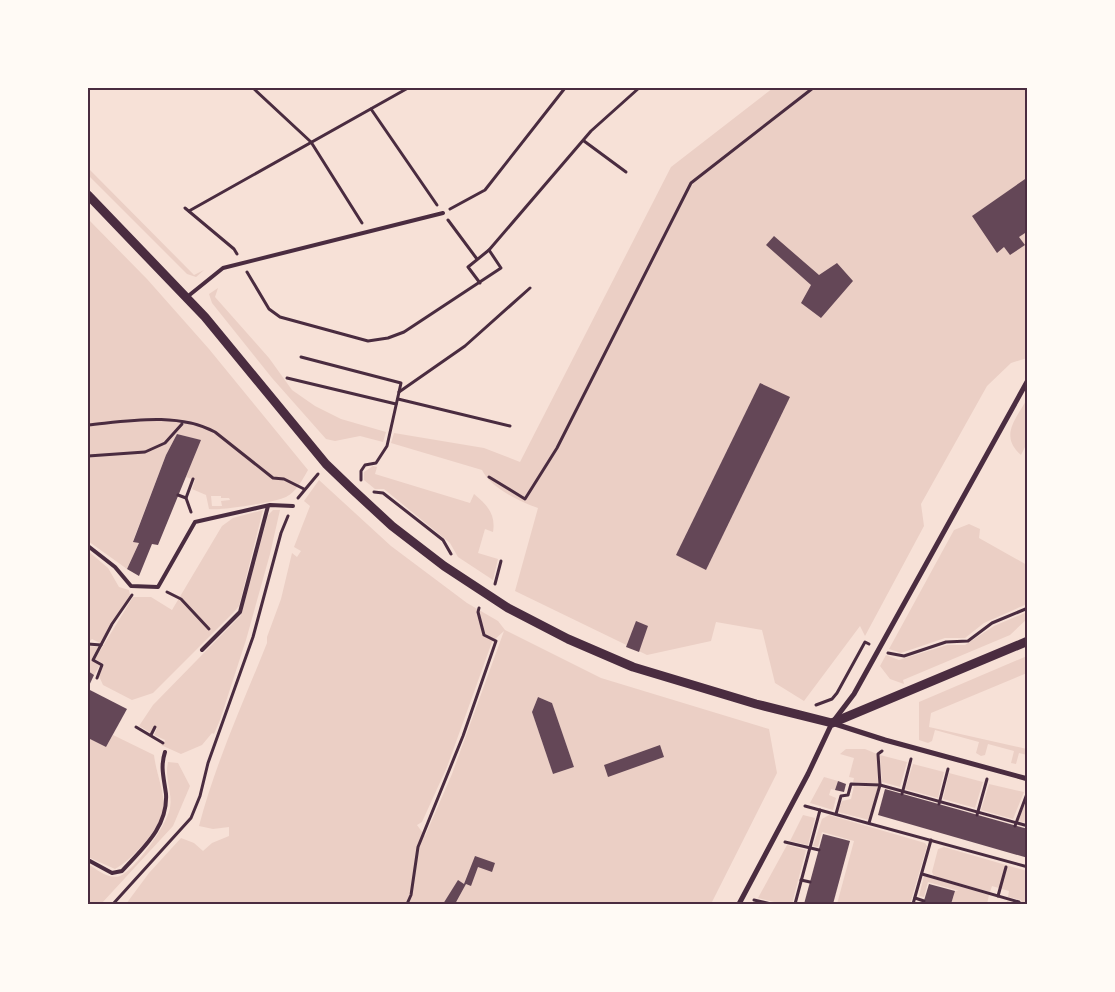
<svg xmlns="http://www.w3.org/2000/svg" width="1115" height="992" font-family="'Fira Sans Condensed',sans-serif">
	<rect width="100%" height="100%" fill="#f7e1d7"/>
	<g fill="#ebcfc5" fill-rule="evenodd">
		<path d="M773 88H1027V358L1011 363 987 386 921 504 924 526 865 636 860 626 804 701 775 683 762 630 716 622 711 641 647 655 515 591 538 508C520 502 491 488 482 470L391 443 394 433 484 448 520 462 671 167Z"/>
		<polygon points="88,168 194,275 204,270 196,277 187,274 88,175"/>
		<path d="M88 219 147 279 209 349 308 470C303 479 296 492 286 497 276 502 220 511 209 509L206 495 192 489 195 480 186 477 200 440 177 434 166 455 133 541 139 543 127 569 88 541ZM211 496H221V498H229L230 500 221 501 222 506H212Z"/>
		<polygon points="218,288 215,297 269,358 292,390 315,406 341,419 386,432 383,442 360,436 335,441 326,439 272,378 212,303 209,294"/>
		<path d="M1027 399V443L1021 455C999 436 1016 419 1027 399Z"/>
		<path d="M373 466 377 467 375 474 470 503 474 494C487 505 496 514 493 532L485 529 478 553 498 559 493 580 458 557 450 543 384 489H375L364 480V472Z"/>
		<path d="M319 480 391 546 467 603 498 621 505 630 601 678 769 729 777 773 711 904H126L149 873 181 838 194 843 203 851 212 843 229 836V827L213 829 199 826C215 764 243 703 267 643V637L281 599 292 553 297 557 301 551 294 547 310 506 304 501ZM504 631 452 774 425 836 417 825 422 822 447 767 492 642ZM538 697 552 703 574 767 553 774 532 712Z"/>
		<polygon points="263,510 239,606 234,612 153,693 132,700 103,685 99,676 104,664 95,659 133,597 151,597 172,610 222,526 233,518"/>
		<polygon points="273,510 280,510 270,554 246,640 220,720 214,734 212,733 202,745 181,754 161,745 162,742 164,743 165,740 154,735 157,728 154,727 151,733 139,726 153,705 241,615 268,515"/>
		<polygon points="969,524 980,529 979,538 1027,565 1027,604 984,623 965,638 945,638 901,653 889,649 954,530"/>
		<polygon points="88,551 108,568 119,587 129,590 130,595 100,643 92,639 88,643"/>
		<polygon points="1027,612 1027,619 1010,635 903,680 904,684 890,679 880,666 886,655 899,660 947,645 965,645 994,626"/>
		<polygon points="88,646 98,647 91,660 100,665 94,675 88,671"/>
		<polygon points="1027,656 1027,673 931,713 929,727 1027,749 1027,755 1019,753 1016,764 1011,763 1014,751 988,744 985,755 981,756 976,753 979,742 935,730 932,741 928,743 919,740 919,702"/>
		<path d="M113 735 154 755C156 772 163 788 164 805 164 825 132 860 115 869L88 857V738L106 747Z"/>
		<polygon points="846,749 865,749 877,754 878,784 853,782 854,778 849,777 854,758 840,754"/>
		<polygon points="880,755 907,762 900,787 882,782"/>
		<path d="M168 762 178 763 190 786 173 826 101 904H88V864C96 869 109 880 120 876 135 870 167 825 170 808 173 793 164 778 168 762Z"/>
		<polygon points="913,764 944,772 938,798 905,789"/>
		<polygon points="949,773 983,782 975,808 943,799"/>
		<polygon points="824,777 838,781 835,790 831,789 829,795 836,798 833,810 810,803"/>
		<polygon points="989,784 1024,792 1013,819 981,810"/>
		<polygon points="854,786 878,787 869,820 838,812 842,801 851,799"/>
		<polygon points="1027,799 1027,823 1018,821"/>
		<polygon points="803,815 815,818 808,845 790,841"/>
		<polygon points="829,815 925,843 927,846 910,904 837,904 854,841 822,832 818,847 813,846 822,819"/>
		<polygon points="787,845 806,850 792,904 782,904 758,898"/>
		<polygon points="944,847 1027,871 1027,904 1006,904 1007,901 1020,904 1021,900 1008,897 1009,891 992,886 990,892 934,876 932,872 938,849"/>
		<polygon points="924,876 989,895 987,904 951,904 955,891 959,891 928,882 924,897 919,896"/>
	</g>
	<g fill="#644757">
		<polygon points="1028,177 1028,231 1019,237 1025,245 1010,255 1004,247 997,253 972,216"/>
		<polygon points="774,236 819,275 837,263 853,281 821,318 801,303 811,285 766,245"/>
		<polygon points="760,383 790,397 706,570 676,555"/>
		<polygon points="177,434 201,440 158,545 152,544 139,576 127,569 139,543 133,542 166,455"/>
		<polygon points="636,621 648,626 639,652 626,647"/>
		<polygon points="88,671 94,675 88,688"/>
		<polygon points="88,689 127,709 106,747 88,738"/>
		<polygon points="538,697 552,703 574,767 553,774 532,712"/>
		<polygon points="660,745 664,757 608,777 604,765"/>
		<polygon points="838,781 846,784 844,792 835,790"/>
		<polygon points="885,789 1028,829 1028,858 878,815"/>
		<polygon points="823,834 850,841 833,904 804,904"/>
		<polygon points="475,856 495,863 492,872 478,867 471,886 466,884 455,904 443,904 458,880 464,884"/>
		<polygon points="929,884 955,891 951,904 923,904"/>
	</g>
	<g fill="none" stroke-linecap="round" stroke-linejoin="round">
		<g stroke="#4a2c40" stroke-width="3">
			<polyline points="253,88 311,142 362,223"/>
			<polyline points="371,109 437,205"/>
			<polyline points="584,141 626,172"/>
			<polyline points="185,208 234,249 237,254"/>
			<polyline points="450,209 485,190 565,88"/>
			<polyline points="189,211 408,88"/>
			<polyline points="448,220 477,259"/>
			<polyline points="247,272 269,309 280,317 368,341 388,338 404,332 501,268 489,250"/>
			<polyline points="480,283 468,267 489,250 591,131 639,88"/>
			<polyline points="301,357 401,383 387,446 376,463 365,465 361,471 361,480"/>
			<polyline points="287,378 396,404"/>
			<polyline points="399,392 465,346 530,288"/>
			<polyline points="398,399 510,426"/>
			<path d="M88 425C129 421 177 412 215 432L273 478 284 479 304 489"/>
			<polyline points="88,456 145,452 165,443 182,424"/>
			<polyline points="489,477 525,499 557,448 691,183 813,88"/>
			<polyline points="374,492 383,493 443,540 451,554"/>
			<polyline points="178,495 186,498"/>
			<polyline points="298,498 318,474"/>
			<polyline points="191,512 186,498 193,479"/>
			<polyline points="495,584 501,561"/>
			<polyline points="167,592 181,599 209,629"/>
			<polyline points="88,644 101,645"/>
			<polyline points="888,653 904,656 946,642 968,641 992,623 1028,608"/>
			<polyline points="97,678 102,665 93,660 112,624 132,595"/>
			<polyline points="816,705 832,699 837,693 865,642 869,644"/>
			<polyline points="136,727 163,743"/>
			<polyline points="151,735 155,727"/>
			<polyline points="902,794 911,759"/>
			<polyline points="939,804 948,769"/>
			<polyline points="805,806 1028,867"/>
			<polyline points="836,814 841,796 848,795 851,784 880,785 1028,826"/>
			<polyline points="977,815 987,779"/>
			<polyline points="869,823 880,785 878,754 882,751"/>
			<polyline points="1015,826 1028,791"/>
			<polyline points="785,842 819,850"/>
			<polyline points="922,874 1019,902"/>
			<polyline points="801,880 810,882"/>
			<polyline points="998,896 1006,867"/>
			<polyline points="915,898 924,901"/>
			<polyline points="754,900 771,904"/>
			<polyline points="113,904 191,818 200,796 208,763 253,637 281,533 288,516"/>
			<polyline points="407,904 411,895 418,847 463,736 496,641 484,635 478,612 479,608"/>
			<polyline points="795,904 820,810"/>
			<polyline points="913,904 931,840"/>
		</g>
		<g stroke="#4a2c40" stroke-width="4">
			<polyline points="187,297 223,268 443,213"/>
			<polyline points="88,546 115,567 131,586 158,587 195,522 270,505 293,506"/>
			<polyline points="202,650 240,612 268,506"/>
			<path d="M88 860 112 873 122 871C143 848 168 827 166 794 164 778 160 767 165 752"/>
		</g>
		<g stroke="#4a2c40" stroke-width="5">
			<polyline points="832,723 885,740 1028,779"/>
			<polyline points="739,904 808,774 832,723 854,694 1028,380"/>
		</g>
		<polyline stroke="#4a2c40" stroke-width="9" points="88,195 205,317 326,464 352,489 392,526 444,566 508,608 568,639 633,667 756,704 832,723 1028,641"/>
	</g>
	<rect width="1115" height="992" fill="none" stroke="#fffaf5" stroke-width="178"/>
	<rect x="89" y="89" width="937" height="814" fill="none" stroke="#4a2c40" stroke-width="2"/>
</svg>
